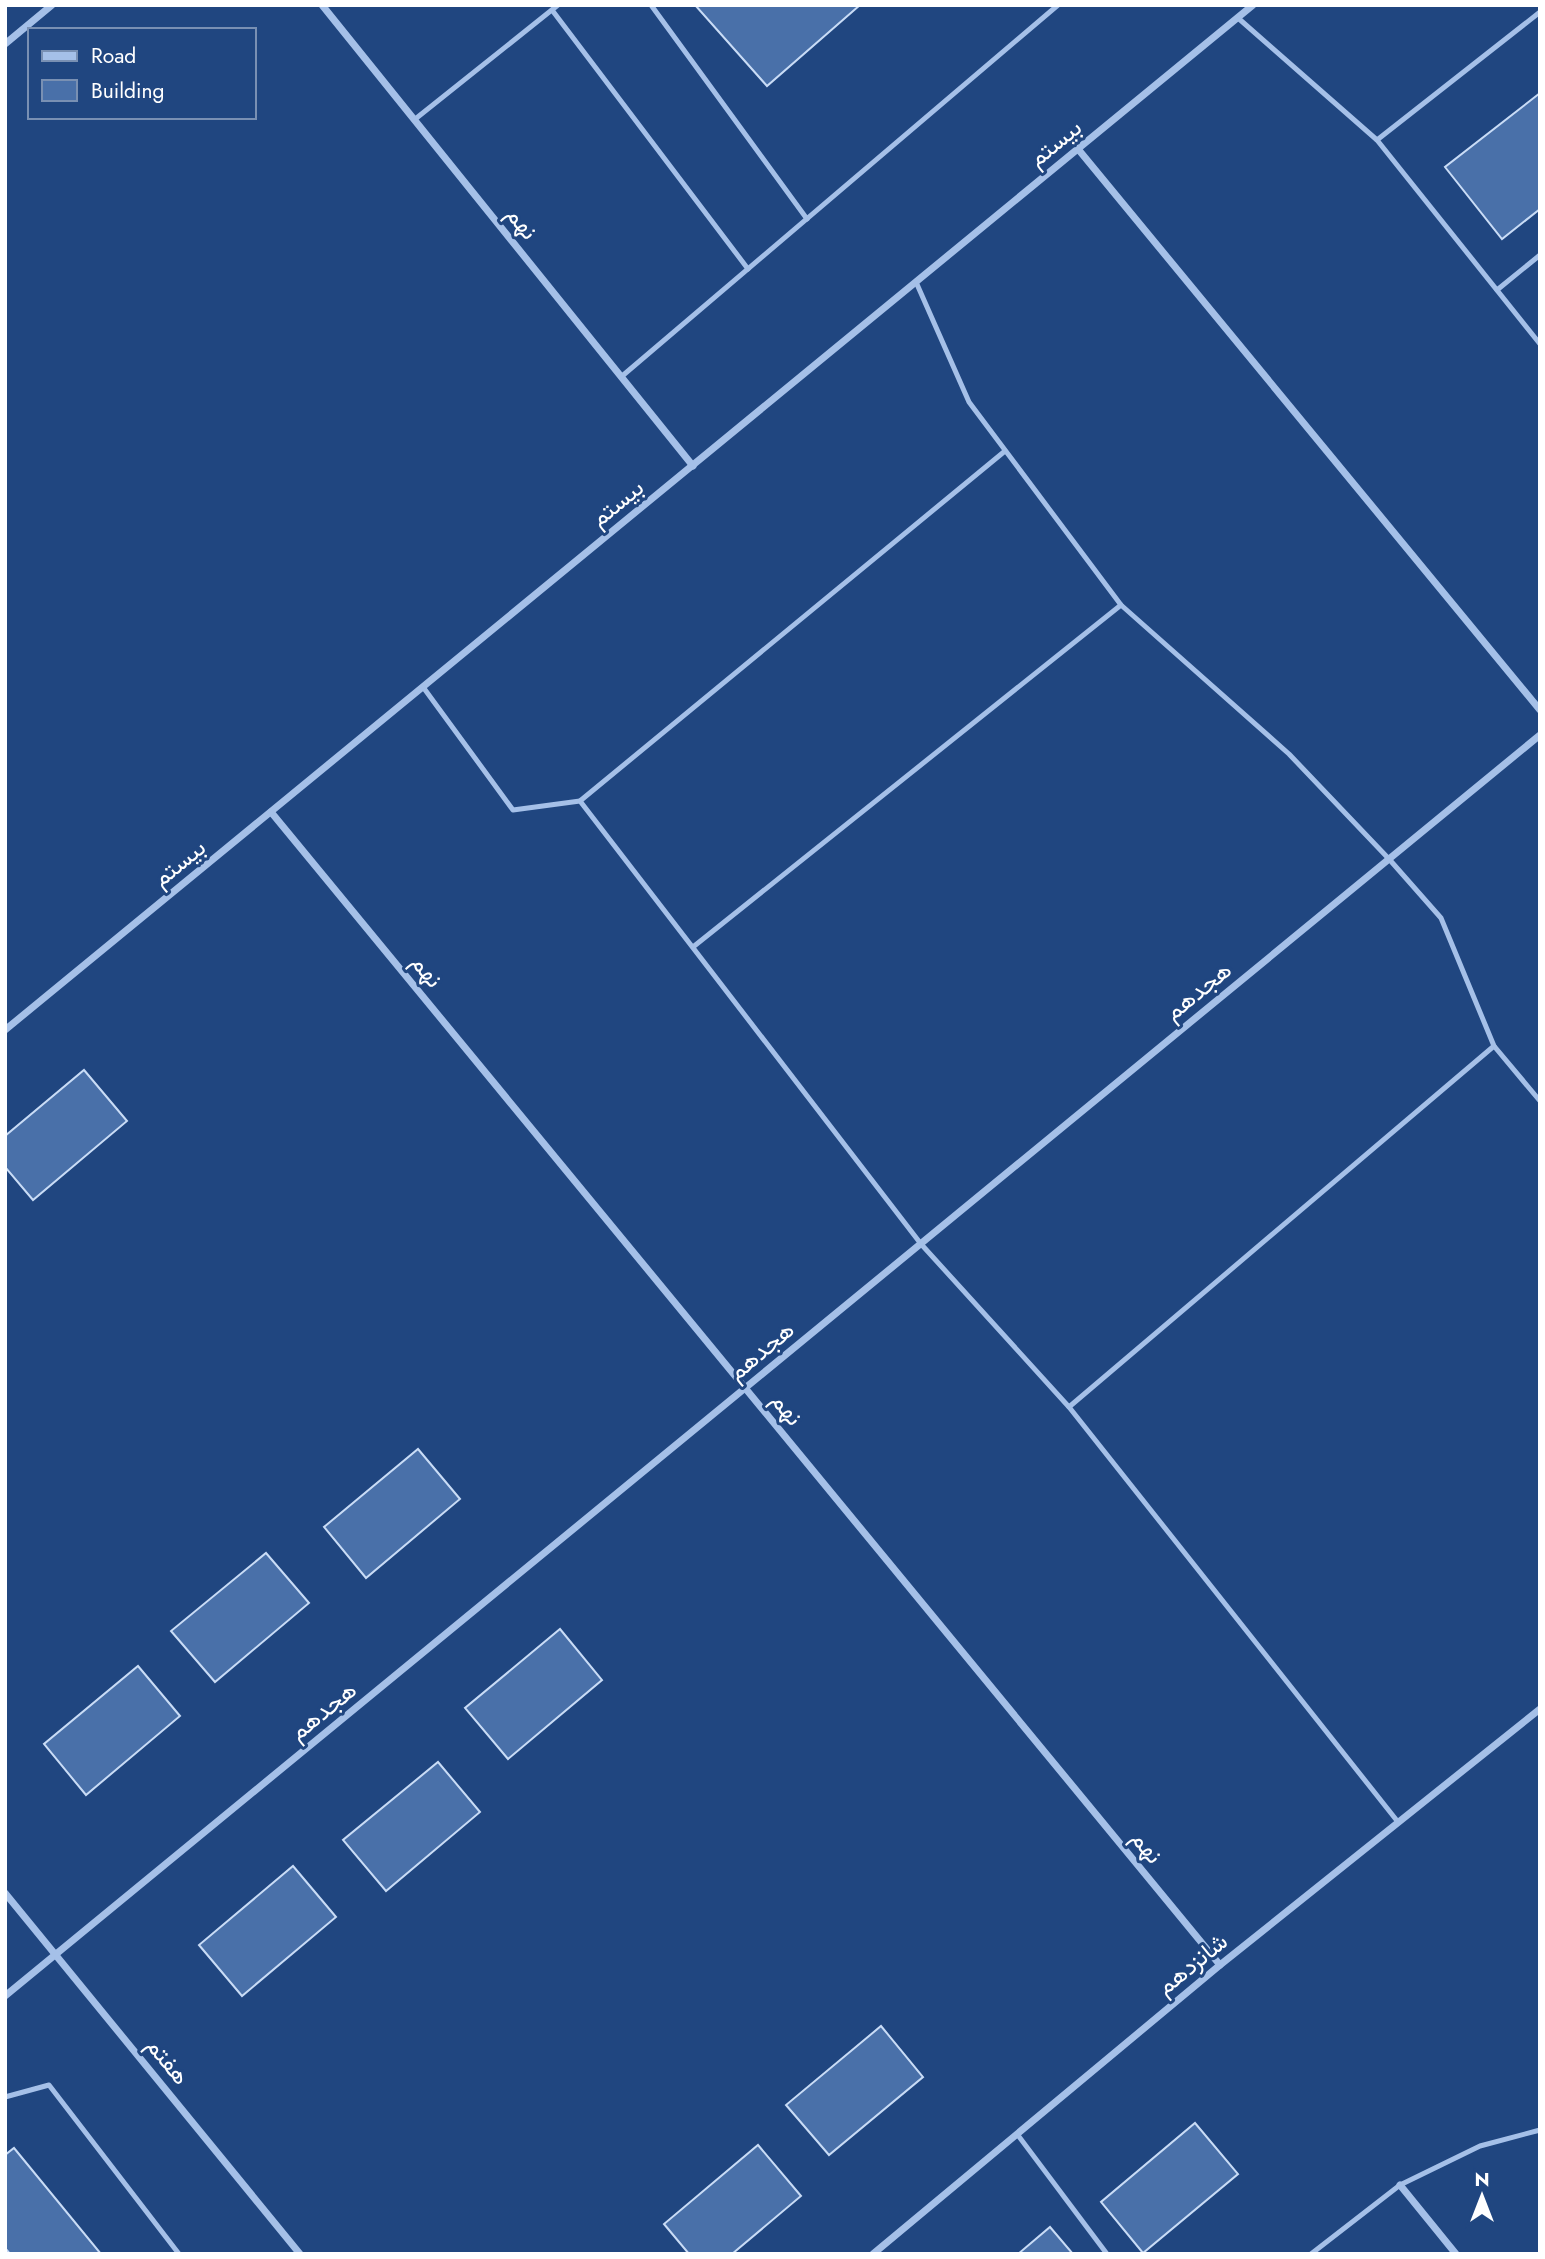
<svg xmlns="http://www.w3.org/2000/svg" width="1545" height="2259" font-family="Jost,Vazirmatn,sans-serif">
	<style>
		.building { fill: #4970a9; stroke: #c9dcf6; stroke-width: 2 }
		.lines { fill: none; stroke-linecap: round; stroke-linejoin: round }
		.lane { stroke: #a5c0e8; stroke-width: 5 }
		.street { stroke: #a5c0e8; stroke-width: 7 }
		.labels { text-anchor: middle; stroke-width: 6; stroke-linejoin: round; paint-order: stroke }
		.street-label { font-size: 24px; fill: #fff; stroke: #204680 }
	</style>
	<rect width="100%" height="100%" fill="#204680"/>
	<g class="building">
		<path d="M695 5H860L767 86Z"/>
		<path d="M1540 93V209L1502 239 1445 167Z"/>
		<path d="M84 1070 127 1121 33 1200 5 1167V1136Z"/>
		<path d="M418 1449 460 1499 366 1578 324 1527Z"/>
		<path d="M266 1553 309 1603 215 1682 171 1631Z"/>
		<path d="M560 1629 602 1680 508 1759 465 1708Z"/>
		<path d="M138 1666 180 1716 86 1795 44 1744Z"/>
		<path d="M438 1762 480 1812 386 1891 343 1840Z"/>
		<path d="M293 1866 336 1917 242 1996 199 1945Z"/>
		<path d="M881 2026 923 2077 829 2155 786 2105Z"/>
		<path d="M1195 2123 1238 2174 1143 2253 1101 2202Z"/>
		<path d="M758 2145 801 2196 732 2254H689L664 2224Z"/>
		<path d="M14 2148 101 2254H10L5 2248V2155Z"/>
		<path d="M1050 2227 1073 2254H1018Z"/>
	</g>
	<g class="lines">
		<g class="lane">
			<path d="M651 5 807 219"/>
			<path d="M552 10 748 269"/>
			<path d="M1238 18 1377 140 1540 344"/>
			<path d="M414 120 558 5"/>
			<path d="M1377 140 1540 12"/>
			<path d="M916 282 969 402 1121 605 1289 754 1389 859 1441 918 1494 1046 1540 1101"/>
			<path d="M1497 290 1540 255"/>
			<path d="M621 377 1058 5"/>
			<path d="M423 687 513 810 580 801 921 1244 1069 1407 1398 1822"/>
			<path d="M580 801 1005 451"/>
			<path d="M693 947 1121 605"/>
			<path d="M1069 1407 1494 1046"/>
			<path d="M5 2097 49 2085 179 2254"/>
			<path d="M1017 2134 1107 2254"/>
			<path d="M1311 2254 1400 2185 1480 2146 1540 2130"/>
		</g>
		<g class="street">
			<path d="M322 5 693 466"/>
			<path d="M5 44 52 5"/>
			<path d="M1078 149 1540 710"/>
			<path d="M271 812 1220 1965"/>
			<path d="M5 1030 1253 5"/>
			<path d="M5 1893 300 2254"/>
			<path d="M5 1996 1540 735"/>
			<path d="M1400 2185 1456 2254"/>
			<path d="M873 2254 1220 1965 1540 1709"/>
		</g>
	</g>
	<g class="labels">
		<g class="street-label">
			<text transform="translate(1055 143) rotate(-39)" y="8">بیستم</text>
			<text transform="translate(522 223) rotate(51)" y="8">نهم</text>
			<text transform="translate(617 503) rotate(-39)" y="8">بیستم</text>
			<text transform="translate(179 863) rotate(-39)" y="8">بیستم</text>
			<text transform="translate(427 971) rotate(51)" y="8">نهم</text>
			<text transform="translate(1198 991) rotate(-39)" y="8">هجدهم</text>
			<text transform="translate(761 1351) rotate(-40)" y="8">هجدهم</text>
			<text transform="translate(787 1409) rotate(51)" y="8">نهم</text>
			<text transform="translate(323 1711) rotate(-39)" y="8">هجدهم</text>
			<text transform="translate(1147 1847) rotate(51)" y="8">نهم</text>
			<text transform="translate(1192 1964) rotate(-39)" y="8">شانزدهم</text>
			<text transform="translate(168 2061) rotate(51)" y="8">هفتم</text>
		</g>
	</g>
	<rect width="1545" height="2259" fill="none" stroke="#ffffff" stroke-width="14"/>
	<rect x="28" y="28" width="228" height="91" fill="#204680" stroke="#7990b3" stroke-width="2"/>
	<rect x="42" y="51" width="35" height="10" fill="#a5c0e8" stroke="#7990b3" stroke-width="2"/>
	<text x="91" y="63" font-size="21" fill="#ffffff">Road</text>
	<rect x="42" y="80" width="35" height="21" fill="#4970a9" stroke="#7990b3" stroke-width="2"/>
	<text x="91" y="98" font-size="21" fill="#ffffff">Building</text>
	<g transform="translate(1482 2196)" stroke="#204680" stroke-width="5" paint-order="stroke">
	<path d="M0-5L12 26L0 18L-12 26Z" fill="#ffffff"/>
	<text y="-10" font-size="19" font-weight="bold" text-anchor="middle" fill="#ffffff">N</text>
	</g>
</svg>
